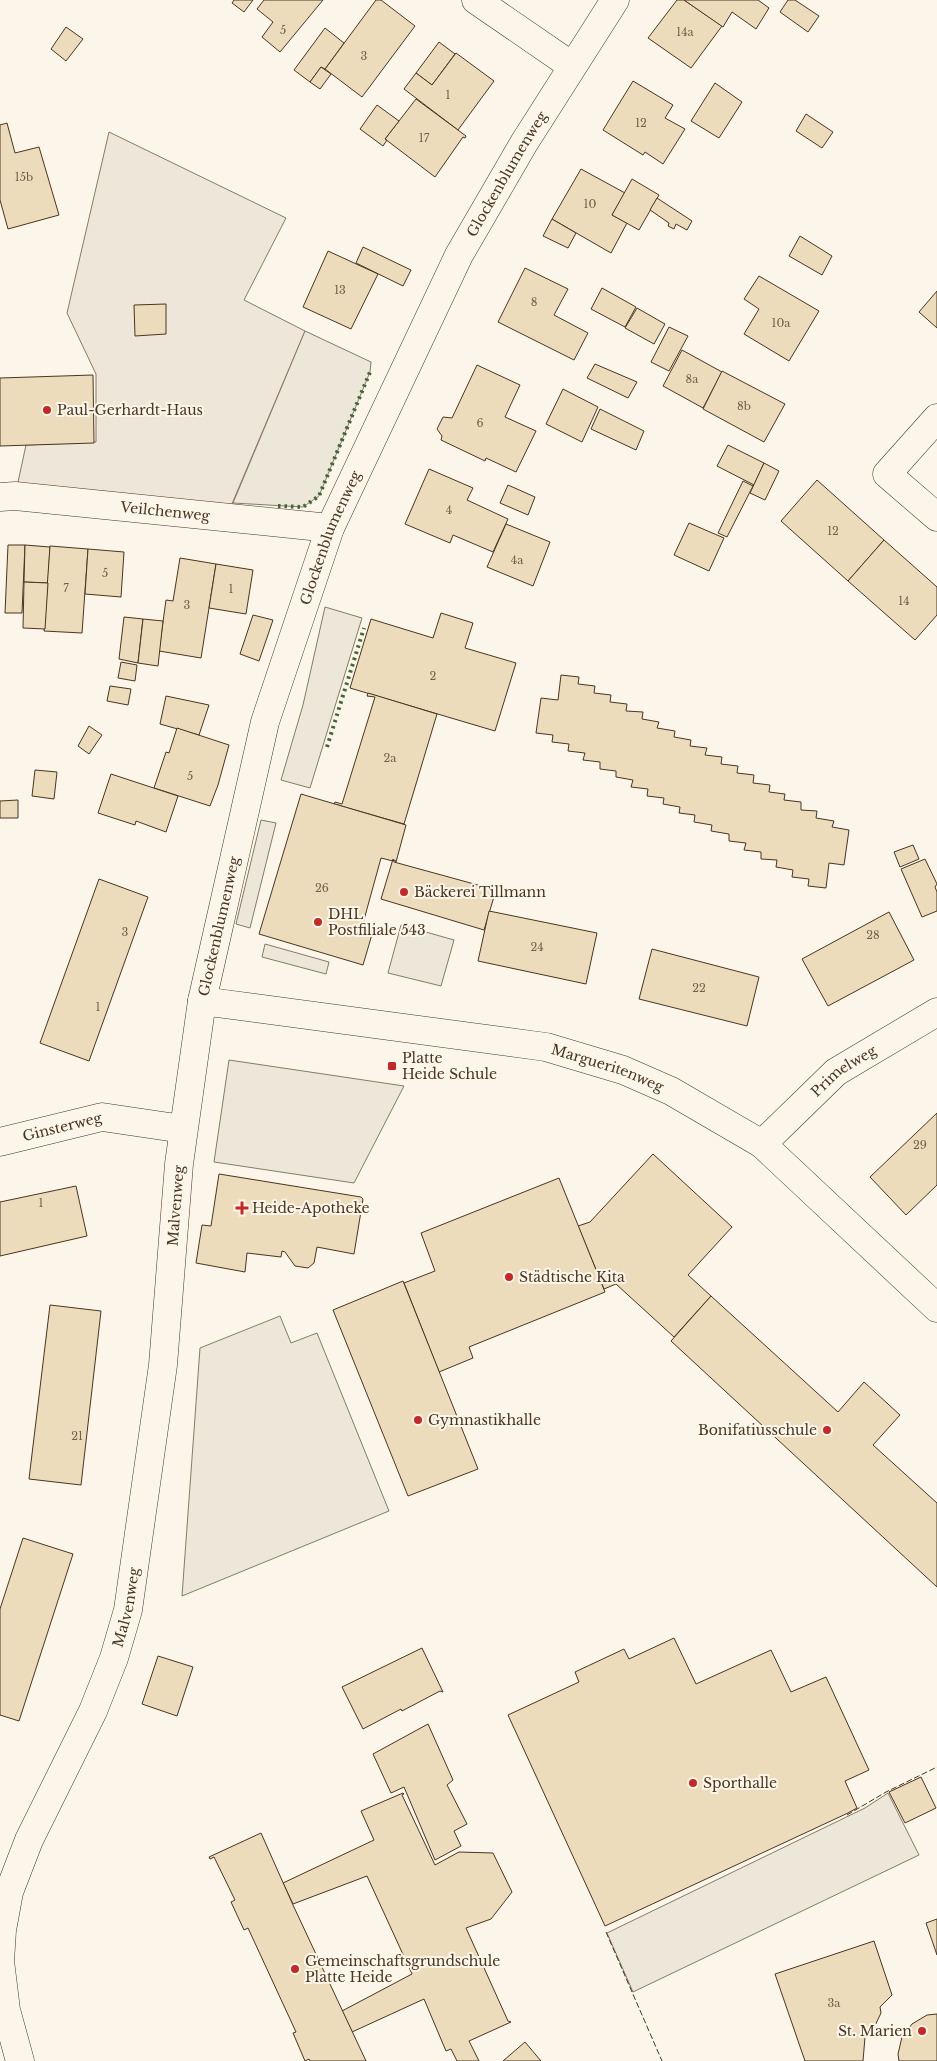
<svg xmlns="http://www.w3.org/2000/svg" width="937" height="2061" font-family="'Libre Baskerville',serif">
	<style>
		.green { fill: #ede6d9; stroke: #887966 }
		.parking { fill: #ede7d9; stroke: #887966 }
		.building { fill: #ecdcbc; stroke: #4a3520 }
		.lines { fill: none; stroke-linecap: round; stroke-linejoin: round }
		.minor-casing { stroke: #4a3520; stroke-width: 29 }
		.minor { stroke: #fbf6e9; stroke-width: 28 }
		.hedge { stroke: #436837; stroke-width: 4; stroke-dasharray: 2.5 4; stroke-linecap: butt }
		.fence { stroke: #4a3520; stroke-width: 1; stroke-dasharray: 6 2.5; stroke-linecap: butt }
		.poi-dot { fill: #c62828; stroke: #fbf6e9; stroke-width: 2 }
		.labels { text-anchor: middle; stroke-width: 4; stroke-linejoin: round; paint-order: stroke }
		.number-label { font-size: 11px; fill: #725f47 }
		.street-label { font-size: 14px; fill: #4a3520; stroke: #fbf6e9 }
		.poi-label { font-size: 14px; fill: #4a3520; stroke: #fbf6e9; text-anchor: start }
	</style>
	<rect width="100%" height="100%" fill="#fbf6e9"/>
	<path class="green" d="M109 132 286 218 244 300 305 331 226 518 15 496 26 445 96 442V374L67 313Z"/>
	<g class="parking">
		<path d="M305 331 371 362 370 372 319 496 303 507 233 503Z"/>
		<path d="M325 607 362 618 310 788 281 780 303 705Z"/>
		<path d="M261 820 276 823 250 928 236 924Z"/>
		<path d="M401 925 454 940 441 986 388 973Z"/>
		<path d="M265 944 329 962 326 974 262 957Z"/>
		<path d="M229 1060 404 1086 354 1183 214 1162Z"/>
		<path d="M280 1316 291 1343 317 1333 389 1511 182 1596 200 1348Z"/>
		<path d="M888 1793 919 1855 633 1992 607 1933 865 1808Z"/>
	</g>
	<g class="building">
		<path d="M234 0H253L244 12 232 3Z"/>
		<path d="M264 0H323L280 52 262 37 273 22 257 9Z"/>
		<path d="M376 0H381L415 26 362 97 325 69Z"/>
		<path d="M677 0H684L722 26 691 68 648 38Z"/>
		<path d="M684 0H758L769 8 756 29 732 12 723 27Z"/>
		<path d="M788 0H795L819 16 808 32 780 12Z"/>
		<path d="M66 27 83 39 66 61 51 49Z"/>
		<path d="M325 28 344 43 325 69 321 67 310 82 294 70Z"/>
		<path d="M439 42 455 54 432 85 416 73Z"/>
		<path d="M456 53 494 81 458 130 404 89 416 73 432 85Z"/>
		<path d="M321 67 331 74 320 89 310 82Z"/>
		<path d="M633 81 673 105 665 118 685 129 663 164 645 152 643 155 603 130Z"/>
		<path d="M715 83 742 102 719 138 691 121Z"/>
		<path d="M416 99 466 136 465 138 463 137 435 177 385 139Z"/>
		<path d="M377 105 399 121 385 139 387 140 383 146 360 129Z"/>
		<path d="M806 114 833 132 822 148 796 131Z"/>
		<path d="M7 123 15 153 39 147 59 215 8 229 0 200V125Z"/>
		<path d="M581 169 625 193 612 215 627 223 611 253 552 219Z"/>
		<path d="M632 179 659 195 639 230 612 215Z"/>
		<path d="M657 198 692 221 687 230 676 224 674 229 668 226 669 223 650 210Z"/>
		<path d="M552 219 576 233 568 248 543 236Z"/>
		<path d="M800 236 832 256 822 275 789 256Z"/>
		<path d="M363 247 411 270 403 286 356 263Z"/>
		<path d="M328 251 378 274 351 329 303 307Z"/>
		<path d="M525 268 568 289 554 315 588 333 574 360 498 322Z"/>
		<path d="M759 276 819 311 789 361 744 334 759 309 744 299Z"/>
		<path d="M602 288 636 307 625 327 591 309Z"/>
		<path d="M937 291V328L919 312Z"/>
		<path d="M166 304V334L135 336 134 305Z"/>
		<path d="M637 308 665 324 654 344 625 328Z"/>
		<path d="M669 327 688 336 669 371 651 362Z"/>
		<path d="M682 350 722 372 703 408 663 386Z"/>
		<path d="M595 364 637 382 628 398 587 378Z"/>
		<path d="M477 365 520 385 505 417 536 431 516 472 486 458 485 461 441 440 442 436 437 429 443 417 452 418Z"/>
		<path d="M722 371 785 404 764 442 703 409Z"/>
		<path d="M93 375 94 443 0 446V378Z"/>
		<path d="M563 389 598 407 582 442 546 424Z"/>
		<path d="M600 409 644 431 636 450 591 429Z"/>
		<path d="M728 445 764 463 754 485 717 466Z"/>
		<path d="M764 463 779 471 765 500 750 493Z"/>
		<path d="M429 469 473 488 467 500 508 519 493 552 453 535 450 543 405 524Z"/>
		<path d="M817 480 884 540 848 581 781 521Z"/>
		<path d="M743 481 753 486 727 537 718 533Z"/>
		<path d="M508 485 535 497 528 515 500 503Z"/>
		<path d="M689 523 724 538 709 571 674 555Z"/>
		<path d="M506 524 550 542 533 586 487 567Z"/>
		<path d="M884 540 937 587V615L915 640 848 581Z"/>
		<path d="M8 545H25L22 613H5Z"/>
		<path d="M25 545 50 547 48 583 24 582Z"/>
		<path d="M50 546 88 549 82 633 44 631Z"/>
		<path d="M88 549 124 552 121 597 85 594Z"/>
		<path d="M180 558 216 564 201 658 159 651 166 600 173 601Z"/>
		<path d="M216 564 253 570 246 614 209 608Z"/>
		<path d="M24 582 48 583 45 629 23 628Z"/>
		<path d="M441 613 473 623 465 648 516 663 495 731 350 688 371 619 433 638Z"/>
		<path d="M253 615 273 620 259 661 240 654Z"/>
		<path d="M124 617 143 619 138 663 119 659Z"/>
		<path d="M143 619 163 621 158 666 138 663Z"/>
		<path d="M121 662 137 665 135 681 118 678Z"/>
		<path d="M561 675 579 677 578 684 595 686 594 693 611 695 610 702 627 704 626 711 643 712 642 719 659 722 657 728 675 731 674 737 691 740 690 746 707 748 705 755 722 757 721 764 738 766 737 773 754 775 753 783 770 785 769 792 785 794 784 800 801 802V810L817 811 816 818 834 821 832 827 849 830 844 865 829 863 826 888 808 886 809 879 792 877 793 870 776 867 777 860 761 859V852L744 850 746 843 729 841V834L711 831 712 825 694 822 695 815 679 813 680 807 663 804 664 798 647 796 648 789 631 787 633 780 616 777V771L600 769V762L583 760 585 753 568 751 569 744 552 742 553 735 536 733 541 698 558 700Z"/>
		<path d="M110 686 131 689 128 705 107 701Z"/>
		<path d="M368 693 437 714 404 824 334 804 335 802 342 804 375 697 367 696Z"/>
		<path d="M166 696 209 705 199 735 160 724Z"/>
		<path d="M89 726 102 735 89 754 78 746Z"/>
		<path d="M177 728 229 745 218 785 210 806 154 788 166 752 169 753Z"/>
		<path d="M35 770 57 772 54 799 32 796Z"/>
		<path d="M111 774 178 796 166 832 136 821 135 825 98 813Z"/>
		<path d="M301 794 406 825 396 862 395 860 393 861 381 858 362 927 373 931 363 965 259 934Z"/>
		<path d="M18 800V818H0V801Z"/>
		<path d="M913 845 919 859 900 867 894 852Z"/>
		<path d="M393 859 394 862 496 890 484 930 381 899Z"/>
		<path d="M925 859 937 884 935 887 937 892V911L922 917 901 869Z"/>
		<path d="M99 879 148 897 89 1061 40 1043Z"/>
		<path d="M489 911 597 933 586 984 478 961Z"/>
		<path d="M889 912 914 960 828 1006 802 959Z"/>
		<path d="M652 949 759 977 747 1026 639 999Z"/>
		<path d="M937 1113V1185L906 1215 870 1177Z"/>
		<path d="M653 1154 732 1227 688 1275 711 1296 674 1337 616 1284 604 1289 578 1226 590 1222Z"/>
		<path d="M219 1174 361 1197 363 1199 354 1254 317 1247 314 1263 308 1268 295 1266 285 1252 282 1251 281 1257 247 1253 245 1272 196 1263 202 1225 211 1226Z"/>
		<path d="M559 1178 605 1292 469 1347 473 1358 439 1372 404 1283 435 1271 421 1233Z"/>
		<path d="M76 1186 87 1236 0 1256V1202Z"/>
		<path d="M403 1281 478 1469 408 1496 333 1310Z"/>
		<path d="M711 1296 838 1412 864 1382 900 1415 873 1445 937 1503V1587L671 1341Z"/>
		<path d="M50 1305 101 1311 81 1485 29 1479Z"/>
		<path d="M23 1538 73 1554 19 1721 0 1715V1609Z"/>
		<path d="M674 1638 696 1684 771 1650 791 1692 826 1677 869 1770 845 1781 857 1808 848 1813 605 1926 508 1715 579 1682 575 1672 624 1649 629 1659Z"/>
		<path d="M422 1648 443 1692 440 1691 402 1711 401 1709 363 1729 342 1687Z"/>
		<path d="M158 1656 193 1667 177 1716 142 1704Z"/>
		<path d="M428 1724 453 1780 447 1785 467 1824 454 1831 461 1846 435 1860 404 1787 391 1793 373 1754Z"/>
		<path d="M921 1777 936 1808 905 1823 889 1792Z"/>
		<path d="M403 1793 404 1794 402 1795 435 1865 459 1852 493 1853 512 1892 491 1919 466 1928 508 2021 511 2022 469 2041 479 2061H457L451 2049 446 2051 424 1999 352 2032 342 2011 412 1974 367 1876 293 1904 283 1883 374 1840 361 1811Z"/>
		<path d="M261 1833 293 1905 366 2061H310L309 2059 305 2061 293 2033 296 2032 248 1928 244 1930 231 1902 235 1900 214 1857 210 1859 209 1857Z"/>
		<path d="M937 1919V1955L926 1923Z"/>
		<path d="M874 1941 892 1995 880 2007 881 2013 871 2034 865 2037 863 2061H805L775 1974Z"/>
		<path d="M937 2014V2061H899L898 2054 902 2037 912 2024 927 2015Z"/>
		<path d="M525 2042 541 2061H503Z"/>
	</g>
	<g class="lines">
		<defs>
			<g id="minor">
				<path d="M476 0 572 66"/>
				<path d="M937 418 887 474 937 517"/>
				<path id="s1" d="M0 497 15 496 330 528"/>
				<path id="s2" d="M202 1001 546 1047 623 1070 671 1091 762 1144 937 1308"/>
				<path id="s3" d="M0 1142 102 1117 183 1129"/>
				<path id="s4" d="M762 1144 836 1072 937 1012"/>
				<path id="s5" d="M20 2061 6 2010 0 1961 2 1930 9 1892 29 1840 93 1711 114 1658 128 1610 163 1365 179 1164 202 1001 265 722 330 528 459 255 524 143 615 0"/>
			</g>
		</defs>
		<use href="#minor" class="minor-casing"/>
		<use href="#minor" class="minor"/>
		<g class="hedge">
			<path d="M278 506 303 507 319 496 370 372"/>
			<path d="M327 747 364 628"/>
		</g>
		<g class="fence">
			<path d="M847 1815 886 1792 937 1767"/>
			<path d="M606 1932 662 2061"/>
		</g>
	</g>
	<g class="poi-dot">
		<circle cx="47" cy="410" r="5"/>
		<circle cx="404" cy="892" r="5"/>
		<circle cx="318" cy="922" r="5"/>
		<rect x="387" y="1061" width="10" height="10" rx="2.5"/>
		<path d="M239.5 1200.5h5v5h5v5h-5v5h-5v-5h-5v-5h5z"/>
		<circle cx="509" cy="1277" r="5"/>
		<circle cx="418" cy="1420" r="5"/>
		<circle cx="827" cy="1430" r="5"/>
		<circle cx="693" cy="1783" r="5"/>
		<circle cx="295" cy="1969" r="5"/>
		<circle cx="922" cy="2031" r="5"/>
	</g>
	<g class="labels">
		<g class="number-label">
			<text x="283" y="34">5</text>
			<text x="685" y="36">14a</text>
			<text x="364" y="60">3</text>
			<text x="448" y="99">1</text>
			<text x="641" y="127">12</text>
			<text x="424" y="142">17</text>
			<text x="24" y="181">15b</text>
			<text x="590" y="208">10</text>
			<text x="340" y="294">13</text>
			<text x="534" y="306">8</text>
			<text x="781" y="327">10a</text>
			<text x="692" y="383">8a</text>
			<text x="744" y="410">8b</text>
			<text x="480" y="427">6</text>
			<text x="449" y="514">4</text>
			<text x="833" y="535">12</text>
			<text x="517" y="564">4a</text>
			<text x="105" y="577">5</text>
			<text x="66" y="592">7</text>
			<text x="231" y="593">1</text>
			<text x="904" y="605">14</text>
			<text x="187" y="609">3</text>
			<text x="433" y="680">2</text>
			<text x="390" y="762">2a</text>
			<text x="190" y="780">5</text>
			<text x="322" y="892">26</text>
			<text x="125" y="936">3</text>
			<text x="873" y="939">28</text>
			<text x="537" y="951">24</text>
			<text x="699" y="992">22</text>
			<text x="98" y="1011">1</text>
			<text x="920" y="1149">29</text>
			<text x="41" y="1207">1</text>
			<text x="77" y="1440">21</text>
			<text x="834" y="2007">3a</text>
		</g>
		<g class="street-label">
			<text dy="5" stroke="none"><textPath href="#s5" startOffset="1979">Glockenblumenweg</textPath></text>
			<text dy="5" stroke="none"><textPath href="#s1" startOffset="166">Veilchenweg</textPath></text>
			<text dy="5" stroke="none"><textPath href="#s5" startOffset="1574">Glockenblumenweg</textPath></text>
			<text dy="5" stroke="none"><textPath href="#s5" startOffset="1169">Glockenblumenweg</textPath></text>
			<text dy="5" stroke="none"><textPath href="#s2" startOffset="412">Margueritenweg</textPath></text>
			<text dy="5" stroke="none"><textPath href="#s4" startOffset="110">Primelweg</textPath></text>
			<text dy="5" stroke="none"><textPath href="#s3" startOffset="64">Ginsterweg</textPath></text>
			<text dy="5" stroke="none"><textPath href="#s5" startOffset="886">Malvenweg</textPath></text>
			<text dy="5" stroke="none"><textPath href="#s5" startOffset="481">Malvenweg</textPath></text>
		</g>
		<g class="poi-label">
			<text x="57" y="415">Paul-Gerhardt-Haus</text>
			<text x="414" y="897">Bäckerei Tillmann</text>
			<text x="328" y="919">DHL<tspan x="328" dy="16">Postfiliale 543</tspan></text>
			<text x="402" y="1063">Platte<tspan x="402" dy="16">Heide Schule</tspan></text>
			<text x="252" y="1213">Heide-Apotheke</text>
			<text x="519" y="1282">Städtische Kita</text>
			<text x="428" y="1425">Gymnastikhalle</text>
			<text x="817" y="1435" text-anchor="end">Bonifatiusschule</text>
			<text x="703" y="1788">Sporthalle</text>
			<text x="305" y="1966">Gemeinschaftsgrundschule<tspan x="305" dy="16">Platte Heide</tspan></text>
			<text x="912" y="2036" text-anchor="end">St. Marien</text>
		</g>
	</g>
</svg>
